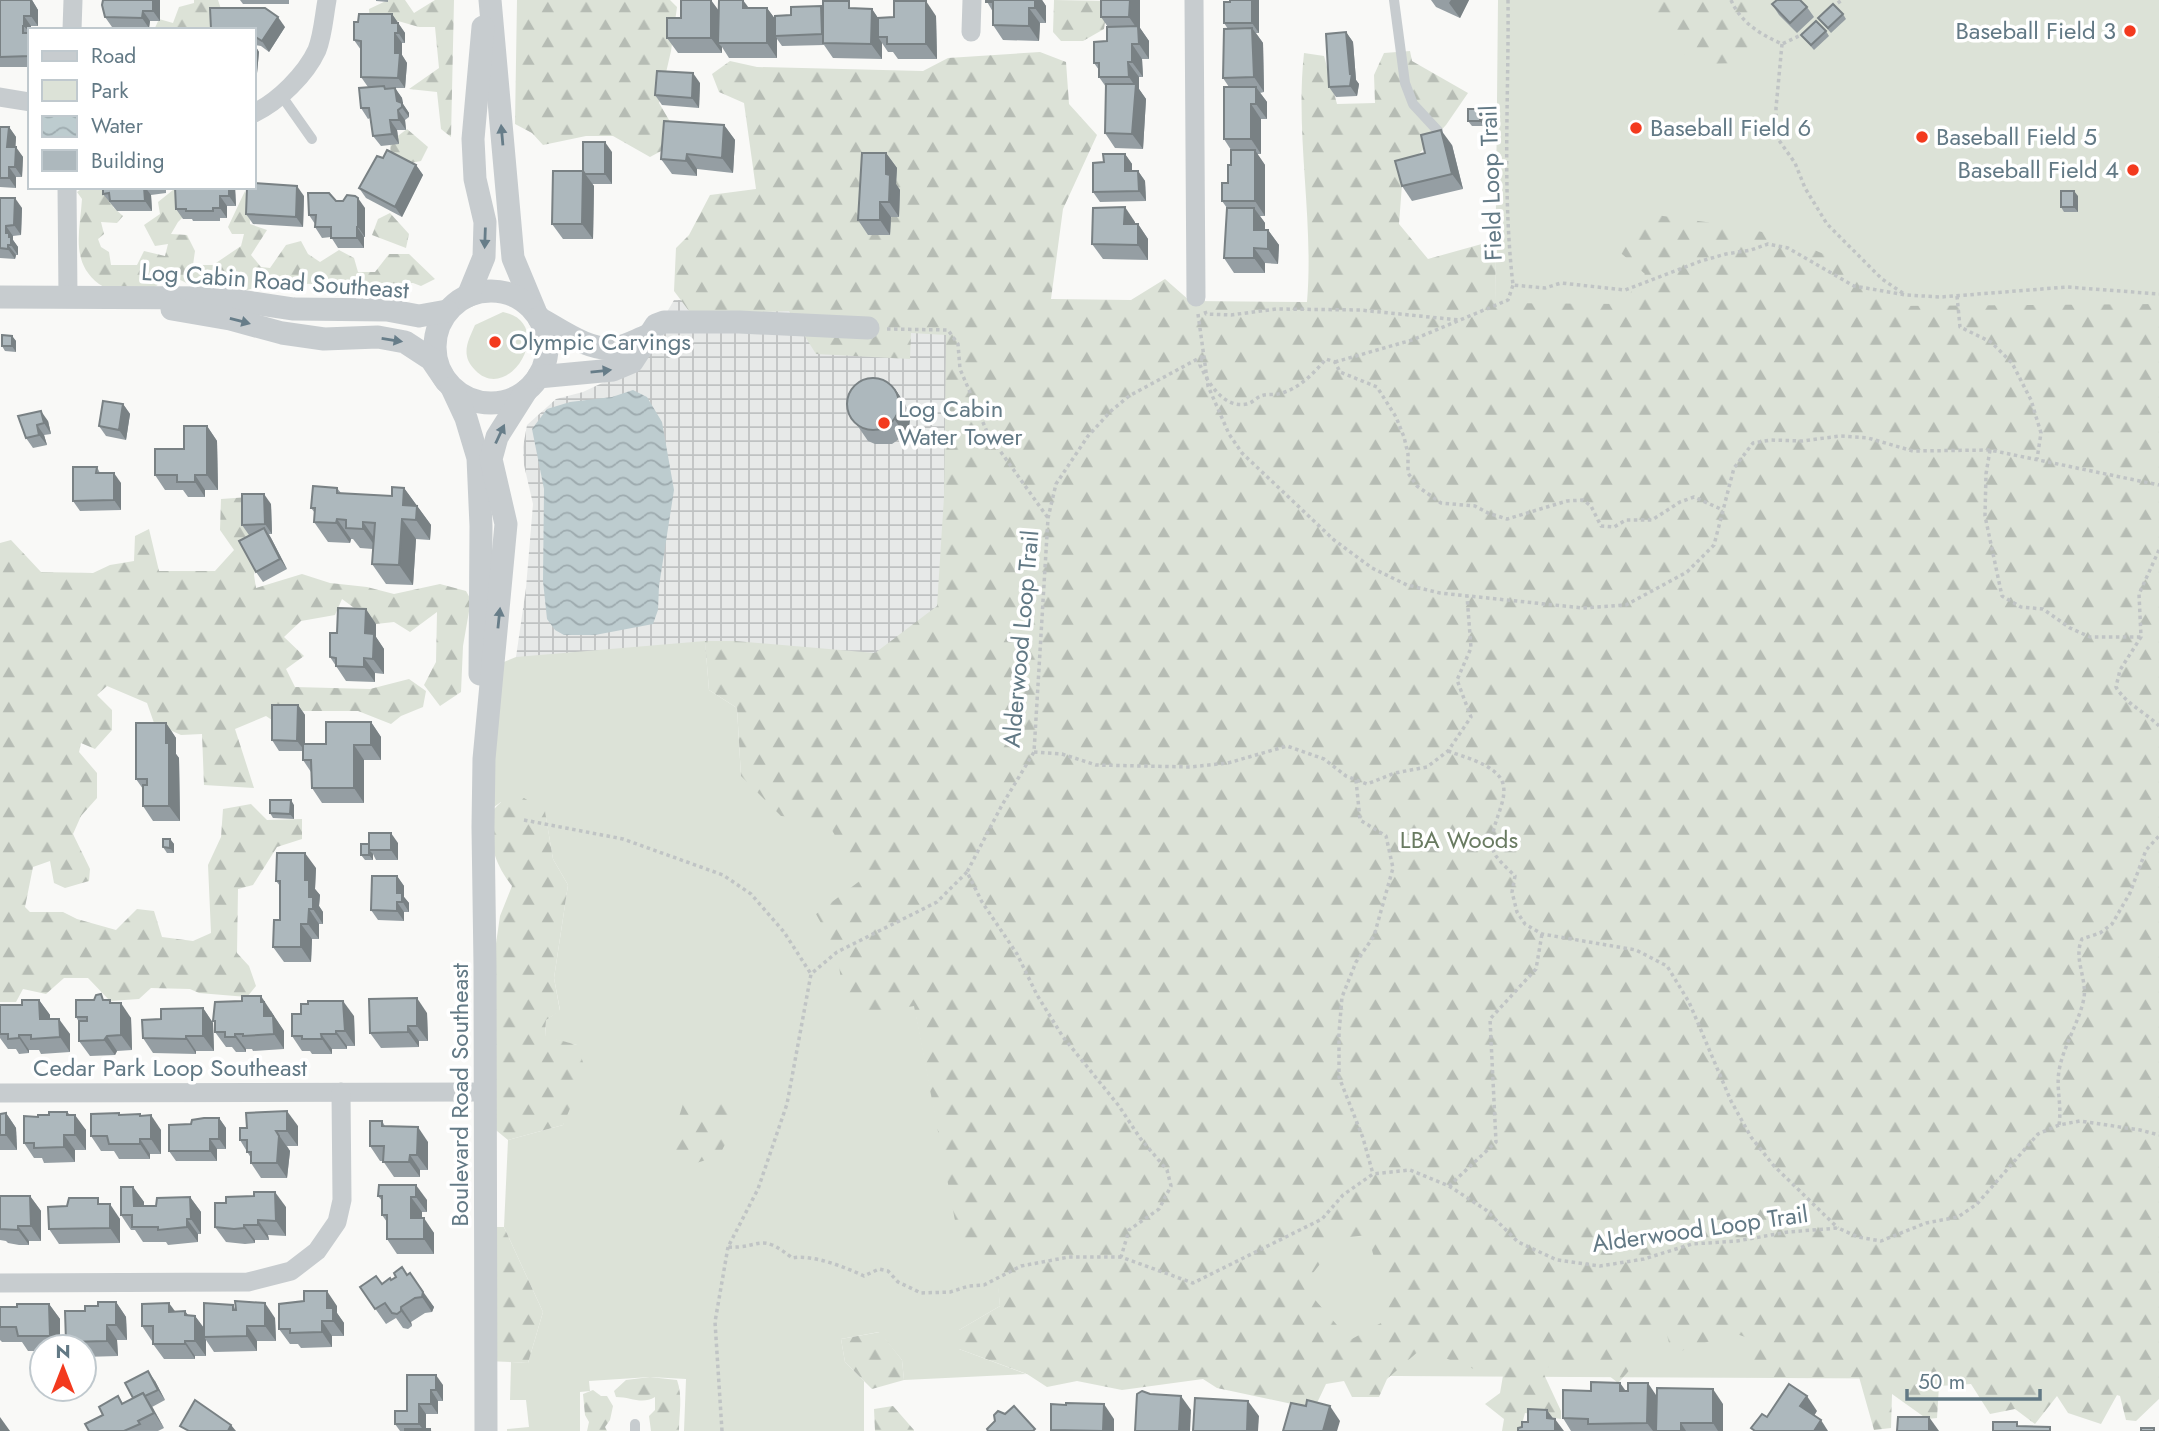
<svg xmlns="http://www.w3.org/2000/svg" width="2159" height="1431" font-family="Jost,sans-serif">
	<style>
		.industrial { fill: url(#industrial-grid) }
		.green { fill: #dce2d7; fill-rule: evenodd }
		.forest { fill: url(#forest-firs); fill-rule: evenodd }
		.water { fill: url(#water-waves) }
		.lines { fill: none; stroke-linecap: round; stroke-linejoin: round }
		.path { stroke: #c0c4c5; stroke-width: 3.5; stroke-dasharray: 3.5 3.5; stroke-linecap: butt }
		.service { stroke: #c7cccf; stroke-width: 10 }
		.minor { stroke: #c7cccf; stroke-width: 19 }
		.tertiary { stroke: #c7cccf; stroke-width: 23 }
		.wall { fill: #959ea3 }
		.shaded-wall { fill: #798184 }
		.building { fill: #adb8bd; stroke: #798184; stroke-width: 2 }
		.oneway { fill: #677d89 }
		.poi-dot { fill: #f33a1e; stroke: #fff; stroke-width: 2.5 }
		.labels { text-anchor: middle; stroke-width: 7; stroke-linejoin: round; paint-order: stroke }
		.poi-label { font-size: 24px; fill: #627985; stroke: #fff; text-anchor: start }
		.street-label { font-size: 24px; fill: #627985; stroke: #fff }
		.park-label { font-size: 24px; fill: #697b61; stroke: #fff }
	</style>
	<defs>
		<pattern id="industrial-grid" width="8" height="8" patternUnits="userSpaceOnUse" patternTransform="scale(1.75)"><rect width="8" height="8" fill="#e7e9e8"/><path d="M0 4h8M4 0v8" fill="none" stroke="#bfc2c2"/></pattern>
		<pattern id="forest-firs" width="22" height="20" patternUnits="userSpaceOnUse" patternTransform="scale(1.75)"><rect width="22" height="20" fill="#dce2d7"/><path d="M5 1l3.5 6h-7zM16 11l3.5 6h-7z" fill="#b6bcb4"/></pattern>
		<pattern id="water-waves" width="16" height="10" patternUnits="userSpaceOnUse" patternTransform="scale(1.75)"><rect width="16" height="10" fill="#bdcccf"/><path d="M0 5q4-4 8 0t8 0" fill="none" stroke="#9daaae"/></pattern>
	</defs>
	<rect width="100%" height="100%" fill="#f9f9f7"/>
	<path class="industrial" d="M674 300 955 301 954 659 516 657 526 588 533 504 524 465 523 447 527 425 556 399 583 392 634 368Z"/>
	<g class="green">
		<path d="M1498 0H2159V1380L1027 1374 904 1380 902 1360 879 1332 841 1339 845 1362 864 1381V1431H684L686 1379 650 1377 589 1381 590 1391 580 1392V1431H507V1429L529 1427 526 1400H510L511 1362 528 1363 543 1312 504 1227 508 1140 563 1125 577 1045 545 1037 546 1020 560 1010 554 978 568 885 553 859 545 812 501 802 483 815 494 666 516 657 705 641 709 690 737 708 741 776 954 659 1495 303ZM916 1014 997 1277 958 1231ZM998 1281 1026 1373V1374L959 1349V1330L1000 1306Z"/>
		<path d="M503 312C558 323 509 406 475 370 460 355 468 341 475 325Z"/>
	</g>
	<g class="forest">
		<path d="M194 0H218L224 18 216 30H154L159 19 173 23 179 7 194 3Z"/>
		<path d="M388 0H405L414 13 435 0H454L451 137 441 129 437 92 409 89 439 68 435 27H419L398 21 381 30 370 23 369 9Z"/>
		<path d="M517 0H670L677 7 671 51 659 103 672 125 665 149 650 157 613 136H586L543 145 532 133 515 124Z"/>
		<path d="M1054 0 1108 1 1104 29 1083 41H1061L1053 32Z"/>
		<path d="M1629 0H1751L1752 37 1741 63 1694 64Z"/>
		<path d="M1410 51 1412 61 1468 93 1446 125 1403 171 1399 224 1428 259 1496 240 1495 303 1622 304 1645 274 1615 248 1649 214 1727 225 1782 236 1849 265 1893 306 2159 304V1399L2136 1421 2126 1420 2120 1396 2117 1395 2101 1424 2068 1413 2057 1396 2035 1424 2015 1409 1990 1414 1971 1384 1939 1386 1937 1418 1927 1419 1892 1394 1891 1428 1874 1430 1859 1377H1750L1749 1363 1762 1343 1734 1333 1672 1354 1664 1324 1631 1342 1635 1364 1618 1383 1592 1362 1541 1368 1561 1411V1419L1525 1413 1520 1431H1502L1504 1419 1485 1404 1500 1393 1504 1370 1474 1369 1421 1349 1387 1379 1379 1397H1352L1344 1381 1326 1384 1317 1403 1306 1407 1217 1388 1203 1379 1122 1390 1077 1381 1047 1387 1027 1374 959 1349V1330L1000 1306 997 1278 957 1231 914 1006 861 1015 843 994 837 952 816 914 861 880 826 820 781 816 741 776 737 708 709 690 705 641H735L875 653 937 606 944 497 946 335 911 333 910 359 816 354 789 311 692 315 674 291 676 248 689 235 710 195 756 189 744 103 719 92 712 74 730 61 757 67 923 71 948 58 1040 52 1066 62 1069 104 1097 135 1063 209 1051 299 1131 300 1165 279 1190 301 1307 302C1314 219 1295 136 1304 53L1324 56 1337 104 1375 103 1374 75 1384 53ZM1368 1235 1390 1318 1350 1340 1303 1286 1340 1238Z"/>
		<path d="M407 129 428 147 421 161 411 163 391 158 390 142Z"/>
		<path d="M84 187H111L113 207 123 216 117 223 101 222 104 234 98 239 101 247 109 252 111 265H137L144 251 165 256 168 244 155 246 144 225 160 214 158 202 173 190 172 187H189V211L178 222 171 234 187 235 195 251 193 265H213L241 246 244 234H232L228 227 245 191 249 203 250 224 267 230 251 255 261 267 270 268 286 245 301 241 308 254 320 262 339 250 354 258 358 272H375L389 254H409L435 279 421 286 413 283 360 284 353 291 332 293 315 284 272 283 229 295 208 284 193 288C168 265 155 294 135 295 123 296 108 290 99 284 70 262 80 231 82 199L77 192Z"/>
		<path d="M390 213 409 234 406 248 372 235 378 219Z"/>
		<path d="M249 497 262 538 254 575 256 588 302 574 330 583 367 587 394 594 440 584 466 591 471 600 463 646 461 692 440 706 424 685 436 662 437 612 410 632 394 622 376 624 342 599 335 615 301 621 284 637 304 656 286 669 295 687 370 689 409 679 426 691 423 707 401 716 391 724 358 711H299L275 722 266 716 235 729 254 788 204 785 202 734 181 735 154 723 147 703 107 686 97 695 112 710V730L95 749 81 743 79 752 97 773V798L81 816 73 834 90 869 89 881 65 888 54 883 50 861 33 867 25 907 30 912H63L77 919 116 930 137 909 154 911 162 937 193 941 211 933 208 865 221 837 223 809 251 804 267 820 302 819V839L277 847 253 885 238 889 237 953 249 966 256 986 247 997 199 993 190 989 151 988 139 999 110 1001 88 978H64L46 994 23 989 16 1002H0V543L11 540 41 572 93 573 110 565 134 561 135 536 149 529 159 571H215L234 550 220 530 221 499Z"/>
		<path d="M524 798 545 811 553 859 568 885 554 978 560 1011 546 1020 545 1036 577 1045 586 1071 563 1125 508 1140 486 1122 494 957 500 916 512 886C493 861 490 844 490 813L501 802Z"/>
		<path d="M728 1099 741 1114 719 1156 693 1164 670 1146 683 1104Z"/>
		<path d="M486 1227H504L543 1312 528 1363 487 1361Z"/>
		<path d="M880 1332 902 1360 904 1380 872 1389 845 1362 841 1339Z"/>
		<path d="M650 1377 677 1380C683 1397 679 1413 679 1431H651L649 1416 655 1410V1397C642 1405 631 1397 616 1397L614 1391 626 1380Z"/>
		<path d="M593 1390 601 1396H607L613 1406 610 1420 605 1427 607 1431H587L589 1422 585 1415 583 1394Z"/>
		<path d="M893 1406 914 1430V1431H875L874 1409Z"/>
	</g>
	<path class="water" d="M633 390 647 397 662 422 674 490 659 586 658 610 653 624 595 635H564L555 630 547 619 543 581 544 489 532 429 547 409 570 402 612 397Z"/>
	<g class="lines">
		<g class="path">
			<path d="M1508 0C1509 95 1502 190 1513 285L1545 288 1561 283 1625 290 1701 261 1726 254 1751 250 1768 244 1788 248 1854 286 1906 295 1941 297 2067 287 2159 294"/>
			<path d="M1731 0C1741 23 1760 34 1782 44L1803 34"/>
			<path d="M1832 7 1842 0"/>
			<path d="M1782 44 1776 108V136L1795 163 1805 188 1827 224 1882 279 1904 294"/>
			<path d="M1957 296 1960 327 1991 342 2012 363 2031 400 2041 433 2037 459"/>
			<path d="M1205 311 1206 314 1231 315 1276 309 1360 310 1459 320"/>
			<path d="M1198 314 1208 386 1229 434 1242 453 1334 540 1372 568 1407 585 1440 593 1583 608 1626 605 1687 572 1714 545 1734 468 1753 443 1771 440 1802 441 1840 436 1868 438 1913 451 1990 450 2159 485"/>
			<path d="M887 329 948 330 958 344 960 369 988 434 1048 518"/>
			<path d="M1203 356 1129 396 1111 411 1088 436 1056 484 1048 518 1034 752 1002 805 967 872 982 902 1017 954 1037 995 1063 1037 1119 1106 1140 1138 1167 1170 1171 1186 1159 1209 1129 1230 1121 1257 1193 1283 1322 1219 1343 1195 1373 1174 1410 1170 1449 1186 1486 1210 1518 1242 1557 1260 1600 1266 1644 1259 1692 1244 1737 1241 1788 1232 1838 1228 1858 1237 1881 1241 1926 1223 1958 1217 1977 1204 2038 1134 2059 1125 2080 1121 2140 1130 2159 1135"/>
			<path d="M1202 358 1200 365C1208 383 1224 409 1247 404 1252 403 1256 398 1261 396 1266 394 1272 395 1278 394 1298 390 1313 374 1326 359L1335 362 1340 372 1377 387 1396 417 1404 437 1408 454V473L1417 486 1441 503 1475 506 1488 513 1507 519 1567 501 1583 500 1591 506 1601 526 1614 527 1626 520H1652L1680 502 1694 497 1723 510"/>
			<path d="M1335 362 1412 340 1508 300 1513 285"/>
			<path d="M1990 450 1986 474 1985 516 2002 596 2021 607 2043 609 2070 628 2090 637H2141"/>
			<path d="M2159 550 2139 594 2141 637 2120 670 2116 687C2126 704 2145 712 2159 726"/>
			<path d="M1448 751C1464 757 1485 762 1497 774 1519 795 1480 831 1496 856 1501 863 1509 870 1515 876L1512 892 1517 912 1525 924 1542 934 1636 950 1667 966 1689 1002 1731 1101 1751 1137 1774 1166 1838 1228"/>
			<path d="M1034 752 1062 754 1096 765 1190 767 1228 763 1287 746 1324 759 1346 776 1367 784 1395 773 1427 767 1448 751 1471 717 1457 680 1471 648 1467 596"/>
			<path d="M1356 780 1360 820 1386 836 1393 868 1374 936 1356 962 1342 997 1339 1033V1077L1363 1138 1373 1174"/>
			<path d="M524 820 623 839 723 875 751 894 784 932 811 974"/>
			<path d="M967 872 937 902 837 952 811 974 787 1104 758 1189 728 1247C761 1249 759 1231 792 1258 812 1254 845 1267 864 1276L879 1269 888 1271 898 1282 921 1293 950 1292 969 1286 984 1285 1021 1266 1069 1257H1121"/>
			<path d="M2059 1125C2062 1105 2056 1089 2059 1071 2063 1046 2079 1023 2084 998 2087 978 2073 958 2082 939L2100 933 2112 924 2130 893 2146 850 2159 836"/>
			<path d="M1449 1186 1496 1142 1490 1019 1536 969 1542 934"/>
			<path d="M722 1431 715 1322 728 1247"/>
		</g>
		<g class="service">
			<path d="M1394 0 1405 83 1413 104 1438 131"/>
			<path d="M281 95 312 139"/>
			<path d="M635 1424V1431"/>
		</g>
		<g class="minor">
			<path d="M1194 0 1196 297"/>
			<path d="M72 30 73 0"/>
			<path d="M971 32 972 0"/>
			<path d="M0 97 30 102"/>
			<path d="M254 113C278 102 306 74 317 50 323 35 324 16 327 0"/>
			<path d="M67 187 68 297"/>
			<path d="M0 1093 486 1092"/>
			<path d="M0 1283 248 1282 291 1271 317 1251 337 1222 342 1200 341 1092"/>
		</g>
		<g class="tertiary">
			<path d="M490 0 513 258 535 311"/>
			<circle cx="491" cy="347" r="56"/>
			<path d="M468 296 484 257 485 222 475 179 473 139 483 27"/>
			<path d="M0 297 220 298 294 309 387 310 419 316 447 311"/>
			<path d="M172 309 230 319 282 333 324 339 378 337 405 342 431 359 446 381"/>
			<path d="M539 318C561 330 590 352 616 348 626 346 637 340 647 336"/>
			<path d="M538 377 613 370 632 362 656 325 664 322H739L868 328"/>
			<path d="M452 388 466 418 478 458 481 526 480 674"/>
			<path d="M486 1431 485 966 483 827 484 759 506 524 491 459 497 437 526 391"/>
		</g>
	</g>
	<g class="wall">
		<path d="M0 0H32L38 10V26H31V30H30V67H0Z"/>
		<path d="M160 0V21H150L149 28 112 27 105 17Z"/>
		<path d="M240 0H289V4H243Z"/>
		<path d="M376 0H388V2L376 1Z"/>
		<path d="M986 0H1042L1046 6V23H1040L1039 41 1003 40 993 25V12Z"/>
		<path d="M1101 0H1140V28L1149 41V59H1142L1143 77H1139V89L1146 99 1143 149 1115 148 1105 133 1106 87 1099 77V70L1094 63 1107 41 1108 27 1101 17Z"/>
		<path d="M1230 0H1259V33H1256L1263 43 1264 92 1260 93 1267 102V119H1261V154H1257L1265 165V216H1260L1265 223V230H1268L1279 245 1278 264 1265 263V273H1234L1224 258 1227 208 1222 201 1228 183 1231 165V150L1224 139 1229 87 1223 78 1228 29 1224 23Z"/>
		<path d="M1431 0H1469L1460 18 1436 7Z"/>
		<path d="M1772 4 1807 7 1814 17 1797 33 1779 15Z"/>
		<path d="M821 6 823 9H872L878 18 936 16 937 59H898L893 52H888L882 43V59L833 58 824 45 782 46 777 39V58H729L722 47V53H678L667 38 681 18 719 11 749 8H767L775 19Z"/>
		<path d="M392 14 405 33V43H402V55L407 63 405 88H385L386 89 395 88 402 98 403 104 409 113V117L405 120 406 130H397L399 144 381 146 373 136 370 118 368 119 361 108 368 87 361 77V50L354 40 358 22Z"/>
		<path d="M1843 14 1846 19 1831 33 1818 18Z"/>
		<path d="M285 27 269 52 261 46 255 45 259 52 257 73 254 74V30H211Z"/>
		<path d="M1826 31 1829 36 1814 50 1801 35Z"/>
		<path d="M1346 32 1353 42 1356 80 1359 84 1357 96 1336 97 1329 87Z"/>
		<path d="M700 83 699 108 662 105 655 95Z"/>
		<path d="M1484 114V126H1472L1468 121Z"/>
		<path d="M724 125 735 140 733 173 697 169V176L672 174 661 159Z"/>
		<path d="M0 127H9L16 137 15 147 23 157 22 177H16V188L0 187Z"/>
		<path d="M1452 145 1463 189 1412 201 1402 186 1425 153Z"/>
		<path d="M612 152V184H592L594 186 593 239H563L552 224 583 171Z"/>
		<path d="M886 153 897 168 896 184 900 190 899 217H891L890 235H868L858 220Z"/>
		<path d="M1125 154 1132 164V171H1138L1145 181 1146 201 1100 202 1093 192 1104 162Z"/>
		<path d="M383 158 416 165 423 175 402 217 366 198 359 188Z"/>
		<path d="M103 187H166V193L151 195 152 211H117L103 194Z"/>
		<path d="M175 187H235L236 206H227V218H220V221H193L192 219H183L176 209Z"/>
		<path d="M304 196 303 227 253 224 246 214Z"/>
		<path d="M2078 196V212H2064L2061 207Z"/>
		<path d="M0 198 22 208 21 235 13 236V240L18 247V255H16L15 259 0 258Z"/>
		<path d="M336 201 365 208V237H364V248H338L331 237 322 238 315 227V224L309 215Z"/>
		<path d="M1135 222V224H1138L1148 239V260L1103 259 1092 244Z"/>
		<path d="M12 336 16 341V352L5 351 2 346Z"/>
		<path d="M895 389 905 404 910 419 909 427 905 435 892 444H875L868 441 848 412Z"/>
		<path d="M123 404 130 414 126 440 106 436 99 426Z"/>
		<path d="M18 416 48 421 51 434 44 435 47 445 33 448 26 438Z"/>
		<path d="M207 426 217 441 218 490H205V497H188L183 490H165L155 475Z"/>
		<path d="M97 467 100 473 121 483V510L80 511 73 501Z"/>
		<path d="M337 488 341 493 392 496 404 488 431 525 430 540 416 539 413 585 386 584 372 564 373 549 360 548 353 539H351L350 543 328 542 314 522 315 513 311 508Z"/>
		<path d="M271 504 272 534H269L287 569 263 582 256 572 249 535 242 525Z"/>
		<path d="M376 624V637L384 649V674L375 673V682L346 681 330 657 337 633Z"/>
		<path d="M298 705 305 715V744H326L371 722 381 737V760H364V803H322L312 788 311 772 303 760V751H279L272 740Z"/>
		<path d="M166 723 176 738V754L179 758 180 821H153L143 806V789L136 779Z"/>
		<path d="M294 805V819L273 818 270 813Z"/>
		<path d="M170 839 174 844V853H167L163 847Z"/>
		<path d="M398 843V860H376L373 854V860H365L361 855V844Z"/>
		<path d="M316 868 315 889 320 895 319 906 323 912V924H319V939H312L311 962H284L273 947 280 920V886L276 881Z"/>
		<path d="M397 876 404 886V897L409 903V912H404V921L378 920 371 910Z"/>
		<path d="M39 1000 50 1015V1019L70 1034V1052L41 1054 39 1050H29V1053L19 1054 16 1049H8L0 1038V1005H22Z"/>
		<path d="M104 1000H110L112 1003 131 1018 132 1050 117 1051 115 1055 90 1056 79 1041V1022L76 1017Z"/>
		<path d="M203 1008 213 1023 214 1051H196V1054L153 1053 143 1038 161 1019Z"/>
		<path d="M271 1011 275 1018 284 1031V1049L253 1051 252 1049H246V1052H236L232 1047H226L215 1032V1024L213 1021Z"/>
		<path d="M427 1013 428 1041H419V1047L381 1048 370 1033Z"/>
		<path d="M354 1016 355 1046H347V1049H332V1054H312L310 1051H302L292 1036Z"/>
		<path d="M67 1112 86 1130V1150H75V1162L44 1163 42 1158H34L24 1143 38 1117Z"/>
		<path d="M6 1113 16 1128 17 1150H0V1114Z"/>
		<path d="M119 1113 120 1115 141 1116 161 1130V1154H150V1159H119L114 1151H101L91 1136Z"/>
		<path d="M219 1118 226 1128V1149H217V1161H176L169 1151 191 1124Z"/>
		<path d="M382 1121 385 1126 428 1142V1170H420V1177H394L383 1161H380L370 1146Z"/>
		<path d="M298 1126V1146H287L290 1151 287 1178H261L251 1163V1158L240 1140Z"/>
		<path d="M379 1185 427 1200V1212H422V1218L434 1233V1254H397L387 1239V1222L382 1215V1201L378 1196Z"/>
		<path d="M133 1187 144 1202V1206H156L190 1197 201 1212V1234H198V1242L168 1245 166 1242H143L135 1230H131L121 1215Z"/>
		<path d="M0 1196H30L41 1211V1241H29V1245H19L8 1243 6 1241 0 1240Z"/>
		<path d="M102 1204 120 1219V1243L59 1244 49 1229 67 1206Z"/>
		<path d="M286 1207V1236L268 1235 269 1240H255V1243L245 1244 226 1242 215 1227Z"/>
		<path d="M407 1275 434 1307 432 1312 425 1313 411 1322 412 1326 408 1329 403 1328 396 1318 386 1324 360 1287 382 1284Z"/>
		<path d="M116 1302 126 1317 127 1340H117L118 1356 84 1357V1347H69L66 1342 85 1311 98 1306Z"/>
		<path d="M49 1304 60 1319V1347H42V1351H28L22 1342H2L0 1340V1307H17Z"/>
		<path d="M233 1305 236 1310 275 1318 276 1341H257V1351L214 1352 206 1340V1356H195V1359H164L153 1344V1341H152L142 1326 176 1312 185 1311 188 1315 195 1316 204 1328Z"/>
		<path d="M337 1306V1313L344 1323V1336H332V1347L301 1348 298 1344H290L279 1329Z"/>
		<path d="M407 1375 443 1385V1401H438V1414H426V1429L432 1431H400L395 1424 407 1411Z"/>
		<path d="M155 1381 165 1400 152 1407 164 1428 158 1431H89L118 1396 123 1404 133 1398Z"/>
		<path d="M1620 1383 1626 1391 1723 1404V1431H1571L1563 1418 1591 1391Z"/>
	</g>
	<g class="shaded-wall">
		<path d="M32 0 38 10V26L31 16Z"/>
		<path d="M153 0H160V21L153 11Z"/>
		<path d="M711 0 722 15 718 43 722 47V53L711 38Z"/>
		<path d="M743 0 754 15 743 8Z"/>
		<path d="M1035 0H1042L1046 6V23L1035 8Z"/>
		<path d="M1130 0H1140V28L1149 41V59L1139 44 1138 30 1129 17Z"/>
		<path d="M1252 0H1259V33L1252 23Z"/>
		<path d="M1451 0H1469L1460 18 1449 3Z"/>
		<path d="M926 1 936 16 937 59 926 44Z"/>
		<path d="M767 8 778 23 775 36 777 38V58L767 43Z"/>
		<path d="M1029 8 1040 23 1039 41 1029 26Z"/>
		<path d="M872 9 882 24 878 37 882 43V59L871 44Z"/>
		<path d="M143 11 150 21 149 28 142 18Z"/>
		<path d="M392 14 405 33V43L392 23Z"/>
		<path d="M24 16 31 26 30 33 24 26Z"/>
		<path d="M278 17 285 27 269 52 262 41Z"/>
		<path d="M1252 28 1263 43 1264 92 1254 77Z"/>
		<path d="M1346 32 1353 42 1356 80 1359 84 1357 96 1350 86Z"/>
		<path d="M395 33 402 43V55L407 63 405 88 398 78 395 53Z"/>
		<path d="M254 44 259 52 257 73 254 69Z"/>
		<path d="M1132 44 1142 59 1143 77 1132 62Z"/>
		<path d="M1128 62 1139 77V89L1146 99 1143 149 1132 134 1135 86 1129 77Z"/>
		<path d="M693 73 700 83 699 108 692 98Z"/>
		<path d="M1256 87 1267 102V119L1256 104Z"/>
		<path d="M395 88 402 98 403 104 409 113V117L397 101Z"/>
		<path d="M1251 104 1261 119V154L1251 139Z"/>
		<path d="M1480 109 1484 114V126L1480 121Z"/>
		<path d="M398 110 405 120 406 130 399 120Z"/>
		<path d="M390 120 397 130 399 144 392 134Z"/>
		<path d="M724 125 735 140 733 173 722 158Z"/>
		<path d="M9 127 16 137 15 157 7 147Z"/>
		<path d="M1441 130 1452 145 1463 189 1452 174Z"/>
		<path d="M605 142 612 152V184L605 174Z"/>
		<path d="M16 147 23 157 22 177 15 167Z"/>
		<path d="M1255 150 1265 165V216L1255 201Z"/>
		<path d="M886 153 897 168 896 184 900 190 899 217 889 202 886 174Z"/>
		<path d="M687 154 697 169V176L686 161Z"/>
		<path d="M1125 154 1132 164V181L1125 171Z"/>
		<path d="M416 165 423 175 402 217 395 207Z"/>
		<path d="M9 167 16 177V188L9 178Z"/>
		<path d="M583 171 594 186 593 239 582 224Z"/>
		<path d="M1138 171 1145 181 1146 201 1139 191Z"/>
		<path d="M297 186 304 196 303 227 296 217Z"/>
		<path d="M144 187H145L151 195 152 211 145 201Z"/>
		<path d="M229 187H235L236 206 229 196Z"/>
		<path d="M2074 191 2078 196V212L2074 207Z"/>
		<path d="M220 196 227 206V218L220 208Z"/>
		<path d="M15 198 22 208 21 235 14 225Z"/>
		<path d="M358 198 365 208V237L358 227Z"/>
		<path d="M880 202 891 217 890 235 880 220Z"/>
		<path d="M1125 207 1135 222V239L1124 224Z"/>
		<path d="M1254 208 1265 223V245L1254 230Z"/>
		<path d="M1138 224 1148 239V260L1138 245Z"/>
		<path d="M6 226 13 236V240L18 247V255L11 245 6 233Z"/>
		<path d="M357 227 364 237V248L357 238Z"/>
		<path d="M1268 230 1279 245 1278 264 1268 249Z"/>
		<path d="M8 245 16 255 15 259 8 249Z"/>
		<path d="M1254 248 1265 263V273L1254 258Z"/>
		<path d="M12 336 16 341V352L12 346Z"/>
		<path d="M895 389 905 404 910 419 909 427 905 435 895 420Z"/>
		<path d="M123 404 130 414 126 440 119 430Z"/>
		<path d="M41 411 48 421 51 434 44 423Z"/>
		<path d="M37 425 44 435 47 445 39 435Z"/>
		<path d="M207 426 217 441 218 490 207 475Z"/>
		<path d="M114 473 121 483V510L114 500Z"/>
		<path d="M195 475 205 490V497L195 482Z"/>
		<path d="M404 488 431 525 430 540 416 520 403 505Z"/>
		<path d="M264 494 271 504 272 534 265 524Z"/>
		<path d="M337 519 351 539 350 543 336 523Z"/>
		<path d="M402 519 416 539 413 585 399 565Z"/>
		<path d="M363 522 377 542V549L363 529Z"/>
		<path d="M264 528 271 538 287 569 280 559Z"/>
		<path d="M366 609 376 624V637L384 649V674L373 659 365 633Z"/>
		<path d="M364 658 375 673V682L364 667Z"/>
		<path d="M298 705 305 715V751L297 741Z"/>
		<path d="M371 722 381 737V760L371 745Z"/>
		<path d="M166 723 176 738V754L179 758 180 821 169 806Z"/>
		<path d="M354 745 364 760V803L354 788Z"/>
		<path d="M291 800 294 805V819L290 814Z"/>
		<path d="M391 833 398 843V860L391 850Z"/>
		<path d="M170 839 174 844V853L170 848Z"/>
		<path d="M369 850 373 854V860L369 855Z"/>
		<path d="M305 853 316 868 315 889 320 895 319 906 323 912V924L313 909 309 897 305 880Z"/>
		<path d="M397 876 404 886V897L409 903V912L397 893Z"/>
		<path d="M397 902 404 912V921L397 911Z"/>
		<path d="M309 909 319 924V939L308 924Z"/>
		<path d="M301 924 312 939 311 962 301 947Z"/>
		<path d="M261 996 284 1031V1049L274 1034 264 1016 261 1002Z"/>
		<path d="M417 998 427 1013 428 1041 417 1026Z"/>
		<path d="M39 1000 50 1015V1034L40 1019Z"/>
		<path d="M343 1001 354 1016 355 1046 345 1031Z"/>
		<path d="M121 1003 131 1018 132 1050 121 1035Z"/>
		<path d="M203 1008 213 1023 214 1051 203 1036Z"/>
		<path d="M59 1019 70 1034V1052L60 1037Z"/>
		<path d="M408 1026 419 1041V1047L408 1032Z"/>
		<path d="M336 1031 347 1046V1049L336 1034Z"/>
		<path d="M235 1034 246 1049V1052L235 1037Z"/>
		<path d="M321 1034 332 1049V1054L322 1039Z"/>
		<path d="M19 1035 29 1050V1053L19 1038Z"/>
		<path d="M107 1036 117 1051 115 1055 104 1040Z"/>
		<path d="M186 1036 196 1051V1054L186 1039Z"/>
		<path d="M287 1111 298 1126V1146L287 1131Z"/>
		<path d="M67 1112 75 1123V1115L86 1130V1150L75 1135 67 1115Z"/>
		<path d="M6 1113 16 1128 17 1150 6 1135Z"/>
		<path d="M151 1115 161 1130V1154L151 1139Z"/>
		<path d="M219 1118 226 1128V1149L219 1139Z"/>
		<path d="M418 1127 428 1142V1170L417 1155Z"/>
		<path d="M276 1131 290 1151 287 1178 277 1163Z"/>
		<path d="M64 1135 75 1150V1162L64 1147Z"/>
		<path d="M140 1139 150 1154V1159L140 1144Z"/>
		<path d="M210 1139 217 1149V1161L210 1151Z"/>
		<path d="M410 1155 420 1170V1177L409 1162Z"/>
		<path d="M416 1185 427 1200V1212L416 1197Z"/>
		<path d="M133 1187 144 1202V1221L134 1206Z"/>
		<path d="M275 1192 286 1207V1236L276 1221Z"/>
		<path d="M30 1196 41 1211V1241L31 1226Z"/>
		<path d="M190 1197 201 1212V1234L191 1219Z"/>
		<path d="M411 1197 422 1212V1233L411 1218Z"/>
		<path d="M110 1204 120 1219V1243L110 1228Z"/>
		<path d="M424 1218 434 1233V1254L424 1239Z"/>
		<path d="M187 1219 198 1234V1242L187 1227Z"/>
		<path d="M258 1220 268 1235 269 1240 258 1225Z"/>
		<path d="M244 1225 255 1240V1243L244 1228Z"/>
		<path d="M18 1226 29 1241V1245L18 1230Z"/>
		<path d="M410 1273 434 1307 432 1312 422 1297Z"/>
		<path d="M327 1291 337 1306V1313L344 1323V1336L333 1321 327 1308Z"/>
		<path d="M116 1302 126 1317 127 1340 116 1325Z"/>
		<path d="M169 1303 180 1318 169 1312Z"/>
		<path d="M265 1303 275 1318 276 1341 265 1326Z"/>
		<path d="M49 1304 60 1319V1347H57L50 1336Z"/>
		<path d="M401 1307 411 1322 412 1326 401 1311Z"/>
		<path d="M185 1311 195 1326V1316L206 1331 204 1337 206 1340V1356L195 1341 185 1315Z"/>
		<path d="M322 1321 332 1336V1347L322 1332Z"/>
		<path d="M107 1325 117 1340 118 1356 107 1341Z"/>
		<path d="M247 1326 257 1341V1351L247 1336Z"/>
		<path d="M185 1341 195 1356V1359L185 1344Z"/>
		<path d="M148 1371 155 1381 165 1400 158 1390Z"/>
		<path d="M436 1375 443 1385V1401L436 1390Z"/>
		<path d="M1620 1383 1630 1398 1620 1391Z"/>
		<path d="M1648 1383 1658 1398V1431H1653L1647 1423Z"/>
		<path d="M1713 1389 1723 1404V1431H1718L1713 1423Z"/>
		<path d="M431 1390 438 1401V1414L431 1404Z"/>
		<path d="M143 1393 153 1408 164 1428 154 1413Z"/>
		<path d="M1181 1396 1191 1410 1190 1431H1179Z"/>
		<path d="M1807 1396 1817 1411 1811 1421 1800 1406Z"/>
		<path d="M1248 1401 1259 1416 1258 1431H1247Z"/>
		<path d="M419 1404 426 1414V1431H424L419 1424Z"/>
		<path d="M1104 1404 1114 1419V1431H1103Z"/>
		<path d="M1330 1406 1340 1421 1337 1431H1323Z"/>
		<path d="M1547 1410 1555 1421V1419L1564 1431H1555L1547 1418Z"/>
		<path d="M0 1417 10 1431H0Z"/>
		<path d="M1929 1417 1939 1431H1929Z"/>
		<path d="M1821 1420 1828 1431H1814Z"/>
		<path d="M1681 1423 1686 1431H1681Z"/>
		<path d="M231 1425 236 1431H228Z"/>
	</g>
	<g class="building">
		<path d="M0 0H31V16H24V26H23V33H30V56L0 57Z"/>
		<path d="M103 0H153V11H143L142 18 105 17 102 5Z"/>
		<path d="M681 0H711V38H667V18H681Z"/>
		<path d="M719 0H743V8H767V43H718Z"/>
		<path d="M986 0H1035V8H1029V26L993 25V2H986Z"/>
		<path d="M1101 0H1130L1129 17H1101Z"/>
		<path d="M1230 0H1252V23H1224V2H1230Z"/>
		<path d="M1777 0H1800L1807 7 1790 23 1772 4Z"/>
		<path d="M823 1H849V8L872 9 871 44 823 43Z"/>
		<path d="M894 1H926V44H887V37H878V18L894 17Z"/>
		<path d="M1833 4 1843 14 1828 28 1818 18Z"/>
		<path d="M821 6 822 34 775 36V16L791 15V7Z"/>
		<path d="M210 8H265L278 17 262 41 254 36V30L211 29Z"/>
		<path d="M359 14H392V23H398V33H395V53H400L398 78 361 77V41L354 40V22H358Z"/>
		<path d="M1816 21 1826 31 1811 45 1801 35Z"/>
		<path d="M1138 26 1139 44H1132V62H1128L1129 77H1099V63H1094V42L1107 41V27Z"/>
		<path d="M1252 28 1254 77 1223 78 1224 29Z"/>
		<path d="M1346 32 1350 74H1352L1350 86 1329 87 1326 34Z"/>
		<path d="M657 71 693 73 692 98 655 95Z"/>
		<path d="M1106 84H1136L1132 134 1105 133Z"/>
		<path d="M384 86 385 89 395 88 397 101 402 103V107L398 110 399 120H390L392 134 373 136 369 108H361L359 88Z"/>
		<path d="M1224 87H1256V104H1251V139H1224Z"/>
		<rect x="1468" y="109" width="12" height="12"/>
		<path d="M664 121 724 125 722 158 687 154 686 161 661 159Z"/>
		<path d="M0 127H9L7 147H16L15 167H9V178H0Z"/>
		<path d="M1441 130 1452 174 1402 186 1395 161 1425 153 1421 135Z"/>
		<path d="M583 142H605V174H585L583 171V174Z"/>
		<path d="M387 150 416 165 395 207 359 188 377 156 383 158Z"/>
		<path d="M1231 150H1255V201H1222V183H1228V165H1231Z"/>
		<path d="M862 153H886V174L890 175 889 202H880V220H858Z"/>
		<path d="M1103 154H1125V171H1138L1139 191 1093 192V163L1104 162Z"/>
		<path d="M553 171H583L582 224H552Z"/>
		<path d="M254 183 297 186 296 217 246 214 247 187H254Z"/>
		<path d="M103 187H144L145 201H110L109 193 103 194Z"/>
		<path d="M175 187H229V196H220V208H213V211H186V209H176Z"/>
		<rect x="2061" y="191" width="13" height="16"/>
		<path d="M308 193H329L336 201H343L347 195 355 196 358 198V227H357V238H331V227H315L316 215H309Z"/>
		<path d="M0 198H15L14 225 6 226V233H9V237H11V245H8V249L0 248Z"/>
		<path d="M1125 207 1124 224H1138V245L1092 244 1093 208Z"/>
		<path d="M1227 208H1254V230H1268V249L1254 248V258H1224Z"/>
		<path d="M2 335 12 336V346H2Z"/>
		<circle cx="873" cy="404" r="26"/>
		<path d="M103 401 123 404 119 430 99 426Z"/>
		<path d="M41 411 44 423 37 425 39 435 26 438 18 416Z"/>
		<path d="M184 426H207V475H195V482H177V475H155V449H184Z"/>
		<path d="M73 467H97L96 473H114V500L73 501Z"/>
		<path d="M313 486 337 488V493L392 496V487L404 488 403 505 417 506 416 520 402 519 399 565 372 564 375 523 363 522V529L346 528V520L337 519 336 523 314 522 315 508H311Z"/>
		<path d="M242 494H264L265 524 242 525Z"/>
		<path d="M264 528 280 559 256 572 239 541Z"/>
		<path d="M338 608 366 609 365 633 374 634 373 659 364 658V667L336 666V658L330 657V633H337Z"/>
		<path d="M272 705H298L297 741 272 740Z"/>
		<path d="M326 722H371V745H354V788H312L311 760H303V744H326Z"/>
		<path d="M136 723H166V743H169V806H143V785H147V779H136Z"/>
		<path d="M270 800H291L290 814 270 813Z"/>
		<rect x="369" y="833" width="22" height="17"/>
		<path d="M163 839H170V848L163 847Z"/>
		<rect x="361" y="844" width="8" height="11"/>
		<path d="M277 853H305V880H309V897H313V909H309L308 924H301V947H273L274 920H280V881H276Z"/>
		<path d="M372 876H397V893H402V902H397V911L371 910Z"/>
		<path d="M101 994 103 1000H110V1003H121V1035L107 1036 104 1040 79 1041V1021H87V1017H76V1000H94L96 995Z"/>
		<path d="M242 996H261V1002H264V1016H273L274 1034 243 1036V1034H235V1037H225V1032H215V1021H213L215 1002 242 1001Z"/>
		<path d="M417 998V1026H408V1032L370 1033 369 999Z"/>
		<path d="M22 1000H39L40 1019H59L60 1037 31 1039V1035H19V1038L8 1039V1034H0V1005H22Z"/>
		<path d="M308 1001H343L345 1031H336V1034H321L322 1039H302V1036H292V1014H301V1004H308Z"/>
		<path d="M203 1008V1036H186V1039L143 1038 142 1020 161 1019V1009Z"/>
		<path d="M287 1111V1131H276L279 1136 277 1163H251V1152H247V1140H240V1128H247L246 1113Z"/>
		<path d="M49 1112H67V1115H75V1135H64V1147L34 1148V1143H24V1116L38 1117V1115H49Z"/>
		<path d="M6 1113V1135H0V1114Z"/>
		<path d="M119 1113V1115L140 1114V1116L151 1115V1139H140V1144H109L107 1136H91V1114Z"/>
		<path d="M204 1118H219V1139H210V1151H169V1125L191 1124 192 1120Z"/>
		<path d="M370 1121H382V1126L418 1127 417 1155H410L409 1162H383L384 1146H370Z"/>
		<path d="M379 1185H416V1197H411V1218H424V1239H387V1215H382V1196H378Z"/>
		<path d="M121 1187H133L134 1206H156L157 1198 190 1197 191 1219H187V1227L158 1230V1227H132V1215H121Z"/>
		<path d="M254 1192H275L276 1221 258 1220V1225H244V1228L234 1229 215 1227V1203H226V1197L254 1196Z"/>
		<path d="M0 1196H30L31 1226H18V1230L0 1229Z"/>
		<path d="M69 1198H98V1204H110V1228L49 1229 48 1207 67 1206Z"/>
		<path d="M402 1267 407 1275 410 1273 423 1292 422 1297 415 1298 401 1307V1311L397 1314 392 1313 385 1303 375 1309 360 1287 376 1276 382 1284 390 1278 391 1280 396 1277 394 1273Z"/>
		<path d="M304 1291H327V1308H333V1321H322V1332L290 1333V1329H279V1304L304 1301Z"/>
		<path d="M235 1301 265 1303V1326H247V1336L204 1337V1303L233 1305V1310H236Z"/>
		<path d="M98 1302H116V1325H107V1341L66 1342 65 1311H85V1306H98Z"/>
		<path d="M169 1303V1312L185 1311V1315L195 1316V1341H185V1344H153V1326H142V1304Z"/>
		<path d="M17 1304H49L50 1336H18L16 1327H0V1307H17Z"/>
		<path d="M148 1371 158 1390 145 1396 143 1393 133 1398 125 1383Z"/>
		<path d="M407 1375H436V1390H431V1404H419V1424H395V1411H407Z"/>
		<path d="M1591 1382 1620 1383V1391H1628V1383H1648L1647 1423 1588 1424V1419L1563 1418V1390L1591 1391Z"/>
		<path d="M1789 1384 1807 1396 1800 1406 1821 1420 1814 1431H1755L1751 1428 1762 1414 1767 1417Z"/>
		<path d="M1657 1388 1713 1389V1423H1681V1431H1656Z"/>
		<path d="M1142 1391 1150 1394 1181 1396 1179 1431H1135L1137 1394Z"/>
		<path d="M143 1393 154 1413 138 1421 140 1424 124 1431H89L85 1424 103 1415 99 1407 118 1396 122 1404Z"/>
		<path d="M1195 1398 1248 1401 1247 1431H1193Z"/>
		<path d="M195 1400 231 1425 228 1431H189L180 1426Z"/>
		<path d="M1307 1400 1330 1406 1323 1431H1283L1291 1403 1306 1406Z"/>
		<path d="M1066 1403 1104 1404 1103 1431 1051 1430V1404L1066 1405Z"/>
		<path d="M1014 1406 1035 1429 1033 1431H988L987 1429 995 1421 994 1415 998 1411 1005 1414Z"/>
		<path d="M1528 1409 1547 1410V1418L1555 1419V1431H1518V1428L1522 1427V1422H1528Z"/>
		<path d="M1898 1417H1929V1431H1897Z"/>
		<path d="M1993 1422H2017V1426L2050 1427V1431H1993Z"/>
		<rect x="2141" y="1428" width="13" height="3"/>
		<rect x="405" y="1429" width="25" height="2"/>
	</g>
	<defs><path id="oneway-solid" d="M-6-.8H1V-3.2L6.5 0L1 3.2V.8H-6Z" transform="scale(1.75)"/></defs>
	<g class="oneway">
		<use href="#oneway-solid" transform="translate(502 135) rotate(-95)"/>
		<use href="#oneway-solid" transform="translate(485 238) rotate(92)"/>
		<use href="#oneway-solid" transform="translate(240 321) rotate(15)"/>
		<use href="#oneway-solid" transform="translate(392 340) rotate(9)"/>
		<use href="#oneway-solid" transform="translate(601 371) rotate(-6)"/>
		<use href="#oneway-solid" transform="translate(500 434) rotate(-65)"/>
		<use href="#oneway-solid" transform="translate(499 618) rotate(-84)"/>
	</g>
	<g class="poi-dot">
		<circle cx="2130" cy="31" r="7"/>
		<circle cx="1636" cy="128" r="7"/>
		<circle cx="1922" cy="137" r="7"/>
		<circle cx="2133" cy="170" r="7"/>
		<circle cx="495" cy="342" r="7"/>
		<circle cx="884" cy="423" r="7"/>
	</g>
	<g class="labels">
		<g class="poi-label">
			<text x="2116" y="39" text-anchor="end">Baseball Field 3</text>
			<text x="1650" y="136">Baseball Field 6</text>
			<text x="1936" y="145">Baseball Field 5</text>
			<text x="2119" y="178" text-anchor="end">Baseball Field 4</text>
			<text x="509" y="350">Olympic Carvings</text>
			<text x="898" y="417">Log Cabin<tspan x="898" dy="28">Water Tower</tspan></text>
		</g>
		<g class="street-label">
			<text transform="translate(1491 183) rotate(-92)" y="8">Field Loop Trail</text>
			<text transform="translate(275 281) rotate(4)" y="8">Log Cabin Road Southeast</text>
			<text transform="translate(1021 639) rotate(-85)" y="8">Alderwood Loop Trail</text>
			<text x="170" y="1076">Cedar Park Loop Southeast</text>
			<text transform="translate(460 1095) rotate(-90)" y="8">Boulevard Road Southeast</text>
			<text transform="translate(1700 1229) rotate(-8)" y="8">Alderwood Loop Trail</text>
		</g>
		<g class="park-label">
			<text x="1459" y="848">LBA Woods</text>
		</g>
	</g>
	<rect x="28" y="28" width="228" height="161" fill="#ffffff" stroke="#c0c9ce" stroke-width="2"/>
	<rect x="42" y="51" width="35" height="10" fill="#c7cccf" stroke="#c0c9ce" stroke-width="2"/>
	<text x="91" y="63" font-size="21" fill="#627985">Road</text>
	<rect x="42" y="80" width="35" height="21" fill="#dce2d7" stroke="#c0c9ce" stroke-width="2"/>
	<text x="91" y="98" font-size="21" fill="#627985">Park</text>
	<rect x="42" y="116" width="35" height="21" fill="url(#water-waves)" stroke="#c0c9ce" stroke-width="2"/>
	<text x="91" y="133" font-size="21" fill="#627985">Water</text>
	<rect x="42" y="150" width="35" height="21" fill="#adb8bd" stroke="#c0c9ce" stroke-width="2"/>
	<text x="91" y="168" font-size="21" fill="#627985">Building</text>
	<g transform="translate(63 1368)"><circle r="33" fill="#ffffff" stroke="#c0c9ce" stroke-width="2"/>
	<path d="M0-5L12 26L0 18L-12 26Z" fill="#f33a1e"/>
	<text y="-10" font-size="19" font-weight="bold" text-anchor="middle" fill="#627985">N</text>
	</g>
	<path d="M1907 1389v10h133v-10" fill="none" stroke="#627985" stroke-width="3.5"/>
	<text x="1918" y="1389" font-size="21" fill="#627985" stroke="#ffffff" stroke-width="5" paint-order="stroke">50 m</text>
</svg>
